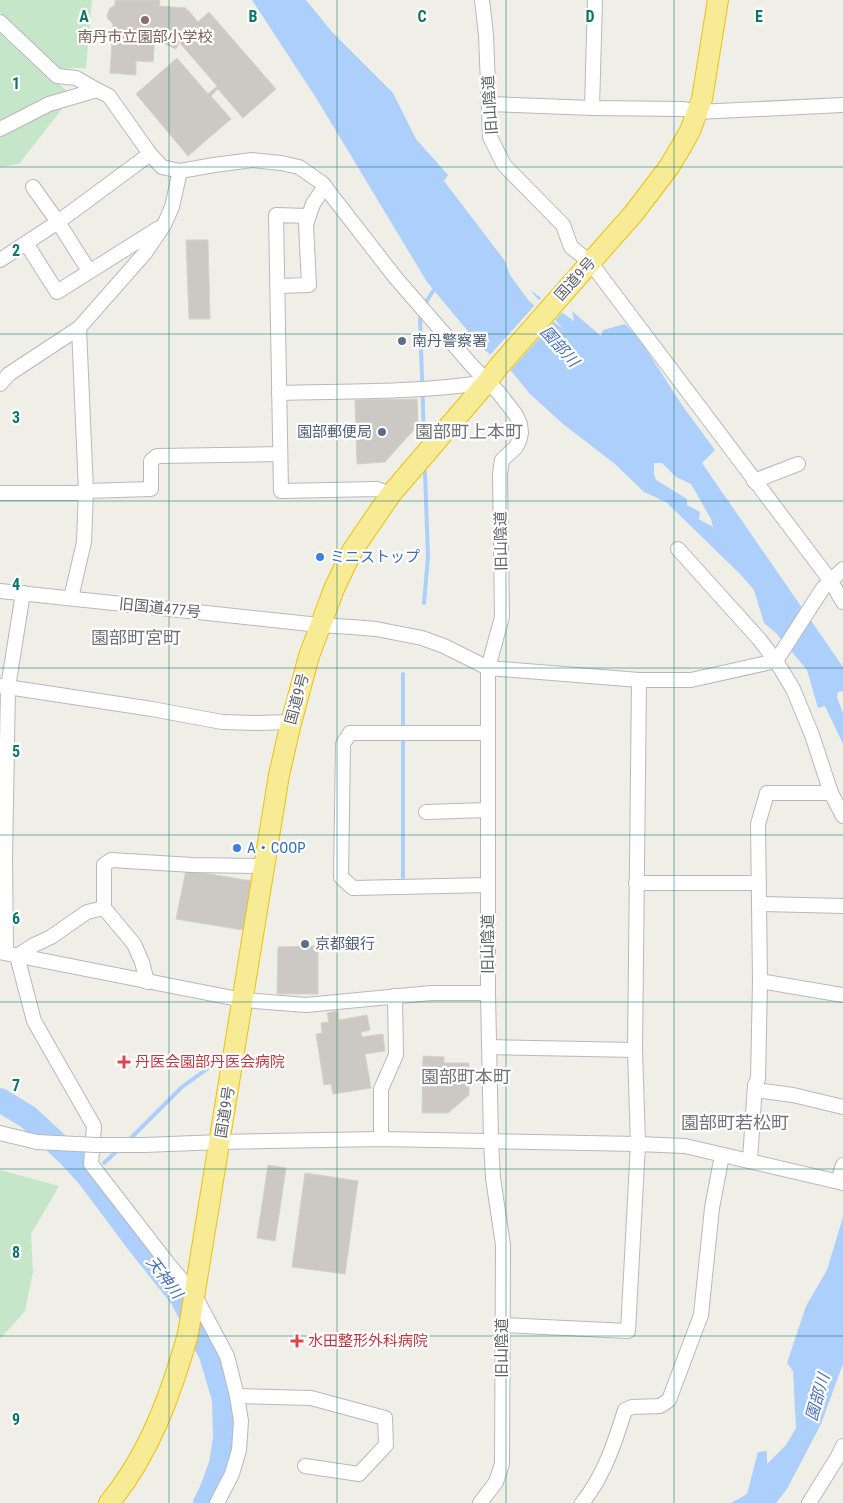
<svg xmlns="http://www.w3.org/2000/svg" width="843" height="1503" font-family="'Roboto Condensed','Noto Sans JP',sans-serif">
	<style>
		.green { fill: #c5e6c9 }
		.water { fill: #accffb; fill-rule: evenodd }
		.pier { fill: #f0efe7 }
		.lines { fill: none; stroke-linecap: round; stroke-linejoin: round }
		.stream { stroke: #accffb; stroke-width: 4 }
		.river { stroke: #accffb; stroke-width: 24 }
		.building { fill: #ccc9c4; stroke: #d4d2c6 }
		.minor-casing { stroke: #b7b8bd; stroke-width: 16 }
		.highway-casing { stroke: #ebc10c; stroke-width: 22 }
		.minor { stroke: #fff; stroke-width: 14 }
		.highway { stroke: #f8eb96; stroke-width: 20 }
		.minor-bridge-casing { stroke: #b7b8bd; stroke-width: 16; stroke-linecap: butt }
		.minor-bridge { stroke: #fff; stroke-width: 14 }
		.grid { fill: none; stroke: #0f766e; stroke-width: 1; stroke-opacity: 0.55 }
		.education-dot { fill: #8d6e63; stroke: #fff; stroke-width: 2 }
		.service-dot { fill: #5c6f8a; stroke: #fff; stroke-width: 2 }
		.shop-dot { fill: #3f7fe0; stroke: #fff; stroke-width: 2 }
		.health-dot { fill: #e0444e; stroke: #fff; stroke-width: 2 }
		.labels { text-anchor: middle; stroke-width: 4.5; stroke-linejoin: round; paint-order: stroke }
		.education-label { font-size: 15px; fill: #785e54; stroke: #fff }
		.street-label { font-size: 15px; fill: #5e6166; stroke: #fff }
		.service-label { font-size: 15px; fill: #4e5e75; stroke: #fff; text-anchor: start }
		.shop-label { font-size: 15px; fill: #366cbe; stroke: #fff; text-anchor: start }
		.health-label { font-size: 15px; fill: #be3a42; stroke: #fff; text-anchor: start }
		.water-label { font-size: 16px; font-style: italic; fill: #4c72b5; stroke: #fff }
		.quarter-label { font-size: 18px; fill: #707378; stroke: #fff }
		.grid-label { font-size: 16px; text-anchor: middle; font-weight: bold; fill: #0f766e; stroke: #fff; stroke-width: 4.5; stroke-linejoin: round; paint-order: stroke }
	</style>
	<rect width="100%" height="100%" fill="#f0efe7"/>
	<g class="green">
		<path d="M0 0H92L86 68 57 69 0 12Z"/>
		<path d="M0 28 72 96 19 164 0 167Z"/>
		<path d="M0 1170 59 1186 31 1234 33 1272 25 1311 0 1339Z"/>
	</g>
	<g class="water">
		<path d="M252 0H306L332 32 393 93 416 139 448 175 444 181 505 261 510 275 529 301 563 329 530 290 574 321 572 311 601 336 603 330 625 324 640 340 684 408 715 450 702 463 843 667V691L838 692 837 697 843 713V744L825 706 818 708 807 670 776 633 764 623 754 590 741 575 666 502 644 492 615 464 563 424 530 394 512 372 481 347 427 282 318 101ZM654 463H662L676 477 691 484 711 519 713 527 699 519 700 512 687 505V499L656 480 654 474Z"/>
		<path d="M843 1217V1364L821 1424 787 1489 776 1503H731L747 1494 758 1452 767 1451V1464L786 1445 796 1428 793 1371 787 1363 806 1306 827 1270Z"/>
	</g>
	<path class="pier" d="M543 296 563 311 509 372 490 355 536 304 544 310 537 302Z"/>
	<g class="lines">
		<g class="stream">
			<path d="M426 302 435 288"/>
			<path d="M420 318 424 436"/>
			<path d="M424 603 428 557 425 472"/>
			<path d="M403 674V730"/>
			<path d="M403 737V877"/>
			<path d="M128 1141 182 1087 222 1058"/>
			<path d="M104 1163 119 1149"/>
			<path d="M89 1177 90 1176"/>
		</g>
		<path class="river" d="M0 1100 28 1117 69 1155 89 1177 139 1244 182 1298 211 1355 224 1399 225 1439 221 1464 212 1489 205 1503"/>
	</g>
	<g class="building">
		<path d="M115 0H160L159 6 186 8V10H188L198 22 209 12 276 89 243 118 218 89 211 96 231 119 188 156 136 94 177 58 208 94 217 86 179 42 176 49 165 44 169 36 155 35 153 62 136 61V75L110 73 113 24 108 19 107 15 110 8 115 5Z"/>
		<path d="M186 240H208L210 319H189Z"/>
		<path d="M417 399 418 425 385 462 357 464 355 400Z"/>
		<path d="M186 870 251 881 243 930 176 919Z"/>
		<path d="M318 946V994H277L278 947Z"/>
		<path d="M338 1011 339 1020 367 1015 370 1030 361 1032 362 1037 383 1034 385 1051 365 1054 371 1088 333 1094 331 1084 324 1085 316 1034 322 1033 321 1023 329 1022 327 1013Z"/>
		<path d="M423 1056 444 1057V1063H469V1095L448 1113H422Z"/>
		<path d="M268 1165 286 1168 275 1241 257 1238Z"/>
		<path d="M305 1173 358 1181 345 1274 292 1267Z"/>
	</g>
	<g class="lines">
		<defs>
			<g id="minor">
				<path d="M482 0 486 35 490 137 504 165 563 225 571 247 590 262 830 580 843 602"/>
				<path d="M0 22 57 76 76 78 97 90"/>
				<path d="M489 104 592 108 684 109 697 112 843 105"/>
				<path d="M592 108 595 0"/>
				<path d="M0 129 49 104 97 90 109 96 150 154 162 167 180 171 214 165 252 160 281 163 299 167 322 183 395 277 473 367 499 393 516 415 520 424 521 433 519 441 516 447 502 460 500 474 502 617 488 668V993L491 1141 493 1178 503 1245 502 1464 496 1482 480 1503"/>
				<path d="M33 187 58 222 89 271"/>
				<path d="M309 216 276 215 281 491 377 489 391 494"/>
				<path d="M26 243 57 292 159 228"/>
				<path d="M0 260 58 222 150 154"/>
				<path d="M277 286 309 285 306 224 313 204 325 186"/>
				<path d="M0 384 9 374 79 328 145 253 164 225 172 207 180 171"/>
				<path d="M279 393C348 391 419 393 487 382"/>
				<path d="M754 481 798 464"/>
				<path d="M0 493H78L86 491 151 489V461L157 456 280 454"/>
				<path d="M678 549 759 639 776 661 793 689 812 735 831 793 843 816"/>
				<path d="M0 591 319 625 352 627 376 629 422 638 444 646 488 668 639 680H691L776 661 823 588 843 569"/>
				<path d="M71 598 84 542 86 491 79 328"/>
				<path d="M0 686 152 709 222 722 257 723 291 722"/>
				<path d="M488 733H350L343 744 341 877 353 888 488 885"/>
				<path d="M426 812 487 810"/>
				<path d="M636 883H759"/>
				<path d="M759 904 843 906"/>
				<path d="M104 908 87 912 51 937 34 945 17 956 34 1021 94 1126 91 1164 166 1261 195 1296 227 1356 237 1396 241 1421 239 1450 232 1474 217 1503"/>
				<path d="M0 952 243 1000 306 1005 431 993H488"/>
				<path d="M6 953 5 857 8 687 23 593"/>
				<path d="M760 981 843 995"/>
				<path d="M147 982 142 962 134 944 104 908V865L111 860 192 865 265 866"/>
				<path d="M489 1047 635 1050"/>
				<path d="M755 1090 793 1095 843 1107"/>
				<path d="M0 1133 37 1142"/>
				<path d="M381 1139V1089L396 1055 395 996"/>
				<path d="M144 1145 220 1142 381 1139 638 1144 685 1146 843 1183"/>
				<path d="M750 1160 755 1085 758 1079 760 981 758 824 767 793H831"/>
				<path d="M838 1181 843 1165"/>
				<path d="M503 1325 628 1331 638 1144 635 1050 639 680"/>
				<path d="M237 1396 311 1398 385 1418 386 1445 359 1474 305 1466"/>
				<path d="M582 1503C604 1476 615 1442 625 1410L632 1407 660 1406 669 1400 701 1315 712 1208 722 1155"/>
				<path d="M809 1503 837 1458 843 1446"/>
			</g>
			<path id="highway" d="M109 1503C149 1455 171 1394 188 1334L279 775 290 727 309 656 334 589 352 551 391 494 487 382 499 366 634 213 669 167 681 147 690 131 702 99 718 0"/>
		</defs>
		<use href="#minor" class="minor-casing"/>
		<use href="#highway" class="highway-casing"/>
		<use href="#minor" class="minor"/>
		<use href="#highway" class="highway"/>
		<defs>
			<path id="minor-bridge" d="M37 1142 96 1145H144"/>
		</defs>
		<use href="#minor-bridge" class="minor-bridge-casing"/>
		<use href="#minor-bridge" class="minor-bridge"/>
	</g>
	<path class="grid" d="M169 0V1503M337 0V1503M506 0V1503M674 0V1503M0 167H843M0 334H843M0 501H843M0 668H843M0 835H843M0 1002H843M0 1169H843M0 1336H843"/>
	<circle class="education-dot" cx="145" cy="20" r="5"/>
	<g class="service-dot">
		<circle cx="402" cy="341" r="5"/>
		<circle cx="382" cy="432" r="5"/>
		<circle cx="305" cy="944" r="5"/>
	</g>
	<g class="shop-dot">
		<circle cx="320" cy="557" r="5"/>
		<circle cx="237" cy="848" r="5"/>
	</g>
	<g class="health-dot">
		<path d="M121.5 1054.5h5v5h5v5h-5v5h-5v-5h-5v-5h5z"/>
		<path d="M294.5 1333.5h5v5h5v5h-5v5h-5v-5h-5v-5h5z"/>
	</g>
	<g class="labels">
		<g class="education-label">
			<text x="145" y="42">南丹市立園部小学校</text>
		</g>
		<g class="street-label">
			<text transform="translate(490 105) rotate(-94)" y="5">旧山陰道</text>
			<text transform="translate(575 279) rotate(-48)" y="5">国道9号</text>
			<text transform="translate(501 541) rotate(-91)" y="5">旧山陰道</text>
			<text transform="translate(160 608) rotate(6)" y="5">旧国道477号</text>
			<text transform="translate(297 699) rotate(-75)" y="5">国道9号</text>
			<text transform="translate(488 944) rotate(-90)" y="5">旧山陰道</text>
			<text transform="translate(225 1112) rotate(-81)" y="5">国道9号</text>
			<text transform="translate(502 1348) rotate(-90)" y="5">旧山陰道</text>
		</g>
		<g class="service-label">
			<text x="412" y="346">南丹警察署</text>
			<text x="372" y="437" text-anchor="end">園部郵便局</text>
			<text x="315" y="949">京都銀行</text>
		</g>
		<g class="shop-label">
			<text x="330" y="562">ミニストップ</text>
			<text x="247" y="853">A・COOP</text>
		</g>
		<g class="health-label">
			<text x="135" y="1067">丹医会園部丹医会病院</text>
			<text x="308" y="1346">水田整形外科病院</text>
		</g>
		<g class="water-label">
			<text transform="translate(560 346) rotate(48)" y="6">園部川</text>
			<text transform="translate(165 1277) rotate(53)" y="6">天神川</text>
			<text transform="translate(817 1397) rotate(-74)" y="6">園部川</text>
		</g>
		<g class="quarter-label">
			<text x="469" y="438">園部町上本町</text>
			<text x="136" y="644">園部町宮町</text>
			<text x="466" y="1083">園部町本町</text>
			<text x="735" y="1129">園部町若松町</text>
		</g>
	</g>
	<g class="grid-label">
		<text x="84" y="22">A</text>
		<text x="253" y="22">B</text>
		<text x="422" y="22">C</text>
		<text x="590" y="22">D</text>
		<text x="759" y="22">E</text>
		<text x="16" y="89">1</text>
		<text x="16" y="256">2</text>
		<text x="16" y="423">3</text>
		<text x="16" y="590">4</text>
		<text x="16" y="757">5</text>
		<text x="16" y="924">6</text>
		<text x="16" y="1091">7</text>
		<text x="16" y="1258">8</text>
		<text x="16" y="1425">9</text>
	</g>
</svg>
